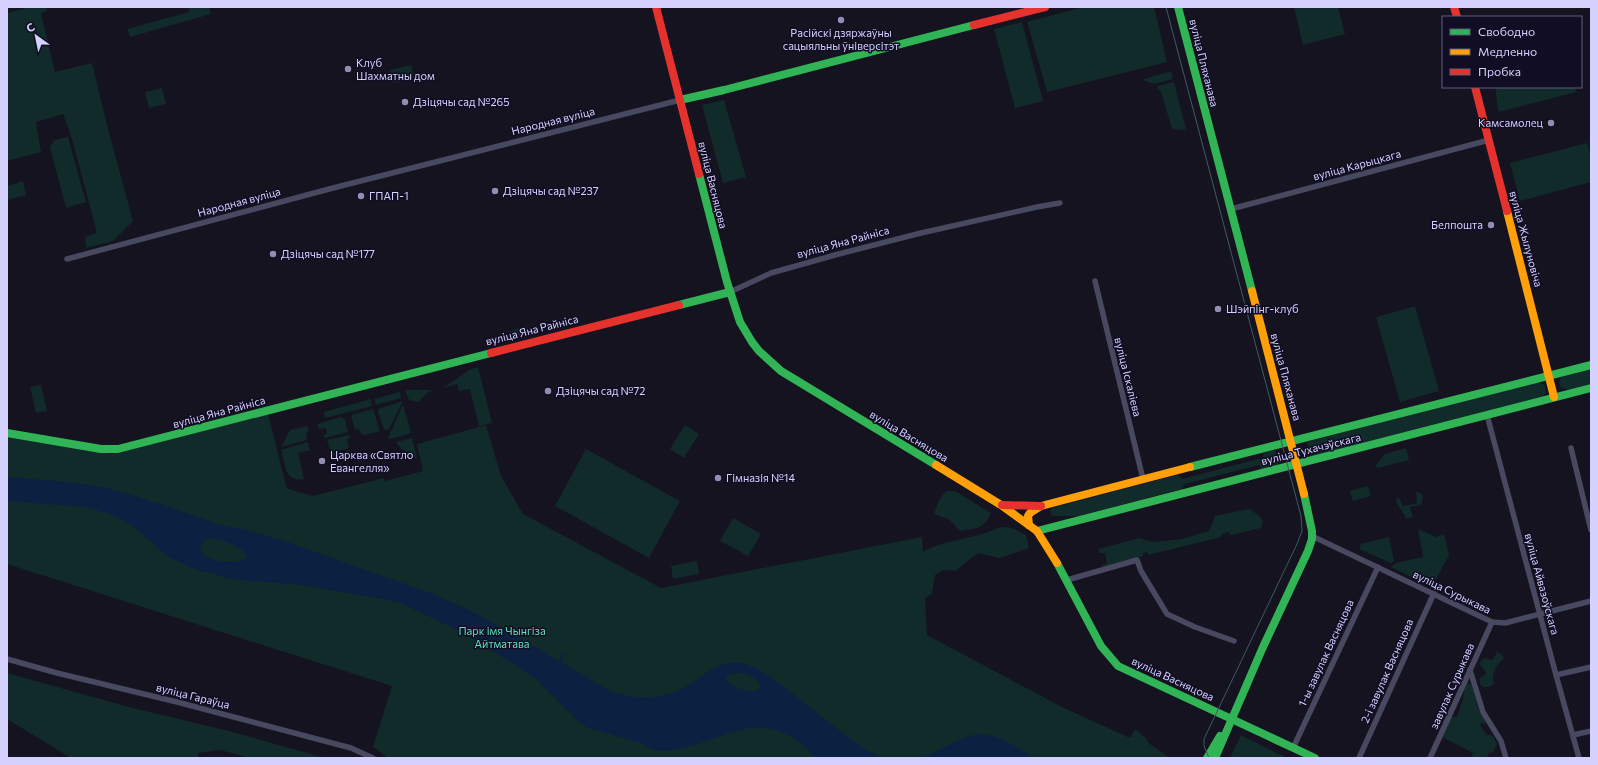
<svg xmlns="http://www.w3.org/2000/svg" width="1598" height="765" font-family="Commissioner,sans-serif">
	<style>
		.green { fill: #112a2a }
		.water { fill: #0c2142; fill-rule: evenodd }
		.lines { fill: none; stroke-linecap: round; stroke-linejoin: round }
		.stream { stroke: #0c2142; stroke-width: 2 }
		.street { stroke: #484860; stroke-width: 5.5 }
		.fast { stroke: #30b455; stroke-width: 8 }
		.slow { stroke: #ff9f0a; stroke-width: 8 }
		.jam { stroke: #e5322d; stroke-width: 8 }
		.tram { stroke: #405869; stroke-width: 1 }
		.poi-dot { fill: #918eb1; stroke: #110e24; stroke-width: 1.5 }
		.labels { text-anchor: middle; stroke-width: 3; stroke-linejoin: round; paint-order: stroke }
		.poi-label { font-size: 11px; fill: #d5d1ff; stroke: #110e24; text-anchor: start }
		.street-label { font-size: 11px; fill: #d5d1ff; stroke: #110e24 }
		.park-label { font-size: 11px; fill: #5ae2bc; stroke: #110e24 }
	</style>
	<rect width="100%" height="100%" fill="#14131f"/>
	<g class="green">
		<path d="M30 7H48L45 12 41 13 55 72 92 63 107 125 133 221 113 241 86 248 85 237 97 233 72 139 63 114 36 122 41 152 7 161V13Z"/>
		<path d="M188 7H209L211 14 130 37 127 29 189 12Z"/>
		<path d="M1083 7H1154L1167 62 1047 92 1027 22Z"/>
		<path d="M1294 7H1338L1345 34 1303 45Z"/>
		<path d="M1022 22 1043 101 1015 108 994 29Z"/>
		<path d="M411 65 414 78 393 83 390 70Z"/>
		<path d="M1171 71 1173 79 1154 84 1145 81 1144 79Z"/>
		<path d="M1174 82 1186 129 1180 130 1173 129 1171 126 1161 92 1157 88 1158 86Z"/>
		<path d="M1495 87H1575L1576 92 1499 112C1496 103 1497 96 1495 87Z"/>
		<path d="M162 88 166 104 149 108 145 92Z"/>
		<path d="M724 100 746 177 723 183 702 105Z"/>
		<path d="M68 137 86 202 66 208 50 148 54 140Z"/>
		<path d="M1587 143 1591 157V182L1520 201 1510 163Z"/>
		<path d="M23 181 26 195 7 200V186Z"/>
		<path d="M1415 306 1439 391 1400 402 1376 317Z"/>
		<path d="M526 326 528 334 502 340 501 338 513 330Z"/>
		<path d="M478 367 492 423 479 426 470 389 459 391 457 384 443 388 469 370Z"/>
		<path d="M1591 369V384L1568 390 1561 388 1559 383 1561 377Z"/>
		<path d="M1538 382 1545 385 1546 393 1543 396 1311 457 1307 442Z"/>
		<path d="M41 385 47 411 36 413 30 387Z"/>
		<path d="M405 390H434L427 393 419 402 409 400Z"/>
		<path d="M400 392 401 398 376 405 374 399Z"/>
		<path d="M371 399 372 406 325 418 324 412Z"/>
		<path d="M403 401 389 429 384 430 378 411V409Z"/>
		<path d="M403 404 411 432 409 434 390 439 388 438Z"/>
		<path d="M373 409 380 431 365 435 361 434 359 429 355 430 351 415Z"/>
		<path d="M268 414 286 486 289 489 312 496 384 478 385 481 423 471 417 444 486 425 501 476 523 514 661 588 922 537 923 552C941 541 962 540 982 534 989 533 996 527 1003 527 1012 527 1018 531 1026 535L1029 548 1000 558 978 553 955 571 944 570 935 575 932 594 925 598 927 635 1062 707 1130 738 1135 729 1148 740 1147 742 1170 758H388L373 747 392 686 7 564V437L112 454Z"/>
		<path d="M341 417 345 419 348 432 325 438 323 436 327 434 326 428 319 429 317 424Z"/>
		<path d="M685 425 699 434 684 458 670 449Z"/>
		<path d="M307 426 309 432 306 433 307 440 281 447 290 430Z"/>
		<path d="M349 435 350 438 347 439 349 448 337 451 339 456 333 458 327 440Z"/>
		<path d="M412 438 417 459 401 449 396 442Z"/>
		<path d="M308 442 310 450 298 453 304 479C285 483 285 464 281 450Z"/>
		<path d="M1406 448 1409 460 1378 468 1375 466 1385 454Z"/>
		<path d="M586 449 680 501 649 558 555 506Z"/>
		<path d="M1275 450 1278 465 1261 469 1259 465 1185 484 1182 489 1078 516H1052L1050 511 1052 508 1178 475 1182 479 1262 458 1264 453Z"/>
		<path d="M1368 486 1371 496 1353 501 1350 491Z"/>
		<path d="M946 491H955L991 513C983 530 977 528 960 531L950 520 934 514 939 500Z"/>
		<path d="M1416 492H1419L1422 494 1423 497 1421 505 1410 507 1413 517 1406 519C1403 510 1396 506 1396 498H1399L1403 506 1417 503Z"/>
		<path d="M1249 509 1260 516 1263 522 1261 528 1231 535 1229 532 1222 534 1221 537 1148 555 1147 552 1143 553V556L1102 567V565L1107 563 1105 553H1100L1098 549 1139 538 1153 542 1182 539 1209 531 1215 516Z"/>
		<path d="M733 518 761 534 748 556 720 541Z"/>
		<path d="M1418 529 1436 537 1444 534 1449 555 1432 587 1391 567 1396 563 1423 557Z"/>
		<path d="M1389 537 1394 561 1391 563 1359 549 1361 544Z"/>
		<path d="M697 561 699 574 673 579 671 566Z"/>
		<path d="M1497 652 1502 655 1504 659C1497 663 1490 676 1494 684L1489 687H1483L1480 684 1479 679 1486 674V672L1479 664 1481 660 1485 658 1493 660Z"/>
		<path d="M7 673 129 707 229 731 325 758H250L220 750 198 753V758H71L7 719Z"/>
		<path d="M1469 683 1472 685 1478 707 1486 723 1479 724 1486 734 1493 736 1497 744 1494 751 1488 754 1487 758H1471L1473 753 1442 737 1451 717H1457L1463 699 1465 684Z"/>
		<path d="M1241 735 1287 758H1230Z"/>
	</g>
	<g class="water">
		<path d="M7 477 68 482 108 488 164 505 220 525 242 529 282 540 354 566 433 594 465 608 522 639 608 690C632 700 658 700 682 689 704 678 719 655 748 665 759 668 768 675 777 682 800 698 821 717 844 734 858 745 870 754 886 758H816C798 738 779 726 751 728 724 730 665 765 644 744L588 728 580 723 537 680 517 666 461 632 403 604 383 599 301 585 231 579 212 573 199 571 167 556 134 527 122 519 107 513 86 507 7 501ZM208 538C218 537 244 547 247 556 241 566 202 563 200 548L204 541ZM744 673C751 676 758 678 760 686L758 690C748 693 736 688 728 683L726 679 728 675 736 673Z"/>
		<path d="M981 734C1000 736 1017 746 1032 758H917C941 754 956 736 981 734Z"/>
	</g>
	<g class="lines">
		<path class="stream" d="M559 662 563 654"/>
		<g class="street">
			<path d="M1231 209 1489 140"/>
			<path d="M67 259 333 188 680 100"/>
			<path d="M1095 281 1143 479"/>
			<path d="M730 292 771 273 835 255 921 233 1037 207 1060 203"/>
			<path d="M1487 415 1556 675 1579 758"/>
			<path d="M1571 448 1591 530"/>
			<path d="M1312 536 1492 622 1505 623 1591 601"/>
			<path d="M1067 580 1137 560 1141 571 1167 614 1195 627 1234 641"/>
			<path d="M7 659 57 673 177 702 351 748 373 758"/>
			<path d="M1470 670 1483 712 1501 741 1506 758"/>
			<path d="M1556 675 1591 667"/>
			<path d="M1573 735 1591 731"/>
			<path d="M1293 748 1378 567"/>
			<path d="M1359 758 1434 593"/>
			<path d="M1430 758 1492 622"/>
		</g>
		<g class="fast">
			<path d="M1178 7 1252 291"/>
			<path d="M680 100 724 90 974 25"/>
			<path d="M699 174 727 282 740 322 752 342 759 351 781 371 936 465"/>
			<path d="M679 305 730 292"/>
			<path d="M7 433 101 449H118L491 353"/>
			<path d="M1190 467 1591 365"/>
			<path d="M1037 531 1591 388"/>
			<path d="M1057 563 1101 646 1118 666 1315 758"/>
			<path d="M1207 758 1220 736"/>
			<path d="M1215 758 1263 647 1308 551 1312 539V531L1304 494"/>
		</g>
		<g class="slow">
			<path d="M1507 211 1554 397"/>
			<path d="M1252 291 1304 494"/>
			<path d="M936 465 1001 505 1037 531 1057 563"/>
			<path d="M1029 525 1028 516 1030 513 1041 506 1190 467"/>
		</g>
		<g class="jam">
			<path d="M656 7 699 174"/>
			<path d="M1454 7 1457 17"/>
			<path d="M974 25 1045 7"/>
			<path d="M1475 87 1507 211"/>
			<path d="M491 353 679 305"/>
			<path d="M1002 505 1041 506"/>
		</g>
		<path class="tram" d="M1166 7 1301 516 1302 531 1297 544 1204 739V746L1209 758"/>
	</g>
	<g class="poi-dot">
		<circle cx="841" cy="20" r="4"/>
		<circle cx="348" cy="69" r="4"/>
		<circle cx="405" cy="102" r="4"/>
		<circle cx="1551" cy="123" r="4"/>
		<circle cx="495" cy="191" r="4"/>
		<circle cx="361" cy="196" r="4"/>
		<circle cx="1491" cy="225" r="4"/>
		<circle cx="273" cy="254" r="4"/>
		<circle cx="1218" cy="309" r="4"/>
		<circle cx="548" cy="391" r="4"/>
		<circle cx="322" cy="461" r="4"/>
		<circle cx="718" cy="478" r="4"/>
	</g>
	<g class="labels">
		<g class="poi-label">
			<text x="841" y="37" text-anchor="middle">Расійскі дзяржаўны<tspan x="841" dy="13">сацыяльны ўніверсітэт</tspan></text>
			<text x="356" y="67">Клуб<tspan x="356" dy="13">Шахматны дом</tspan></text>
			<text x="413" y="106">Дзіцячы сад №265</text>
			<text x="1543" y="127" text-anchor="end">Камсамолец</text>
			<text x="503" y="195">Дзіцячы сад №237</text>
			<text x="369" y="200">ГПАП-1</text>
			<text x="1483" y="229" text-anchor="end">Белпошта</text>
			<text x="281" y="258">Дзіцячы сад №177</text>
			<text x="1226" y="313">Шэйпінг-клуб</text>
			<text x="556" y="395">Дзіцячы сад №72</text>
			<text x="330" y="459">Царква «Святло<tspan x="330" dy="13">Евангелля»</tspan></text>
			<text x="726" y="482">Гімназія №14</text>
		</g>
		<g class="street-label">
			<text transform="translate(1204 63) rotate(76)" y="4">вуліца Пляханава</text>
			<text transform="translate(553 121) rotate(-14)" y="4">Народная вуліца</text>
			<text transform="translate(1357 165) rotate(-15)" y="4">вуліца Карыцкага</text>
			<text transform="translate(713 185) rotate(76)" y="4">вуліца Васняцова</text>
			<text transform="translate(239 202) rotate(-15)" y="4">Народная вуліца</text>
			<text transform="translate(1526 239) rotate(75)" y="4">вуліца Жылуновіча</text>
			<text transform="translate(843 242) rotate(-15)" y="4">вуліца Яна Райніса</text>
			<text transform="translate(532 330) rotate(-14)" y="4">вуліца Яна Райніса</text>
			<text transform="translate(1128 377) rotate(76)" y="4">вуліца Іскаліева</text>
			<text transform="translate(1286 377) rotate(75)" y="4">вуліца Пляханава</text>
			<text transform="translate(219 412) rotate(-15)" y="4">вуліца Яна Райніса</text>
			<text transform="translate(909 436) rotate(31)" y="4">вуліца Васняцова</text>
			<text transform="translate(1311 449) rotate(-14)" y="4">вуліца Тухачэўскага</text>
			<text transform="translate(1542 584) rotate(75)" y="4">вуліца Айвазоўскага</text>
			<text transform="translate(1452 592) rotate(26)" y="4">вуліца Сурыкава</text>
			<text transform="translate(1326 653) rotate(-65)" y="4">1-ы завулак Васняцова</text>
			<text transform="translate(1387 671) rotate(-66)" y="4">2-і завулак Васняцова</text>
			<text transform="translate(1173 679) rotate(25)" y="4">вуліца Васняцова</text>
			<text transform="translate(1452 686) rotate(-66)" y="4">завулак Сурыкава</text>
			<text transform="translate(193 696) rotate(14)" y="4">вуліца Гараўца</text>
		</g>
		<g class="park-label">
			<text x="502" y="635">Парк імя Чынгіза<tspan x="502" dy="13">Айтматава</tspan></text>
		</g>
	</g>
	<rect width="1598" height="765" fill="none" stroke="#d5d1ff" stroke-width="16"/>
	<rect x="1442" y="16" width="140" height="72" fill="#110e24" stroke="#5f5c7c"/>
	<rect x="1450" y="29" width="20" height="6" fill="#30b455" stroke="#5f5c7c"/>
	<text x="1478" y="36" font-size="12" fill="#d5d1ff">Свободно</text>
	<rect x="1450" y="49" width="20" height="6" fill="#ff9f0a" stroke="#5f5c7c"/>
	<text x="1478" y="56" font-size="12" fill="#d5d1ff">Медленно</text>
	<rect x="1450" y="69" width="20" height="6" fill="#e5322d" stroke="#5f5c7c"/>
	<text x="1478" y="76" font-size="12" fill="#d5d1ff">Пробка</text>
	<g transform="translate(36 36) rotate(327)" stroke="#110e24" stroke-width="3" paint-order="stroke">
	<path d="M0-3L7 15L0 10L-7 15Z" fill="#d5d1ff"/>
	<text y="-6" font-size="11" font-weight="bold" text-anchor="middle" fill="#d5d1ff">С</text>
	</g>
</svg>
